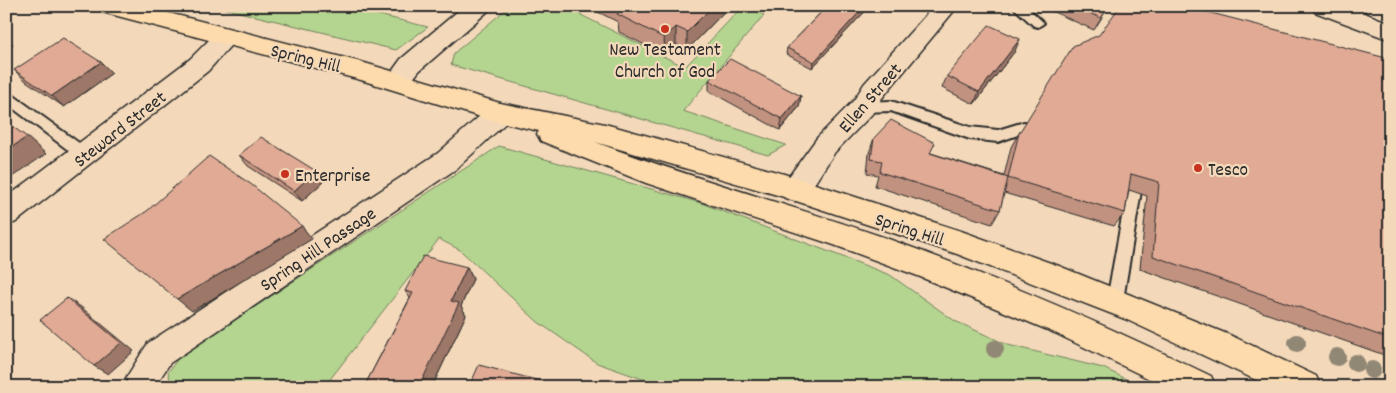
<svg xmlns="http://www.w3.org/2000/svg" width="1396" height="393" font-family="Dekko,sans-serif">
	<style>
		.green { fill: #b4d58f; stroke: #70805d }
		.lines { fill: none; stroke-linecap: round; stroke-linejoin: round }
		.lane-casing { stroke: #2b2b2b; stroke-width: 4 }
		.street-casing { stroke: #2b2b2b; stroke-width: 3 }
		.primary-casing { stroke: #2b2b2b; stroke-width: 3 }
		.lane { fill: #f3d9ba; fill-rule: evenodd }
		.street { fill: #f3d9ba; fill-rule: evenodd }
		.primary { fill: #fedbac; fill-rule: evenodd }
		.tree { fill: #918774 }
		.wall { fill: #c19280; stroke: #2b2b2b }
		.shaded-wall { fill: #9d7768; stroke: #2b2b2b }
		.building { fill: #e0aa95; stroke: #2b2b2b }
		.poi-dot { fill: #c8321e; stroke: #f3d9ba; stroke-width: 2 }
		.labels { text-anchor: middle; stroke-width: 4.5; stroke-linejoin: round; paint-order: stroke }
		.poi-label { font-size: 19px; fill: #2b2b2b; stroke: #f3d9ba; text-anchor: start }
		.street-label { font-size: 19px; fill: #2b2b2b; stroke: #f3d9ba }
	</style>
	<rect width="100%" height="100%" fill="#f3d9ba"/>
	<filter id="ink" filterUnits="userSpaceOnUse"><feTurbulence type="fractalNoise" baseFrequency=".02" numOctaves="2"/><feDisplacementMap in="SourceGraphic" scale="10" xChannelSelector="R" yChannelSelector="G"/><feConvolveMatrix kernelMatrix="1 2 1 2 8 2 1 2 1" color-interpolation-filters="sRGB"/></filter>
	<g filter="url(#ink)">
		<g class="green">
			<path d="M214 6H342L428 27 396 50Z"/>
			<path d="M510 6H563L685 67 743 6 764 15 683 111 786 145 768 155 451 65 454 53Z"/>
			<path d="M499 146 701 203 890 275 955 321 1008 345 1103 368 1143 387H665L597 363 538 322 460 250 439 239 324 387H172L168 372 180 356Z"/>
		</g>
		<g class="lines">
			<defs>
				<g id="lane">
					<path d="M1012 6H1026L1044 23 1038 27 1034 26Z"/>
					<path d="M1352 6H1364L1363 23H1355Z"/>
					<path d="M6 90 90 151 92 155 90 159H80L6 103Z"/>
					<path d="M891 101 970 127 998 130 1024 122 1029 123 1031 127 1029 131 998 142 970 139 891 111 863 112 856 107 863 102Z"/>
					<path d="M1137 167 1142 169 1144 173 1123 300 1121 305 1115 307 1109 305 1107 300 1130 173 1132 169Z"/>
				</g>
				<g id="street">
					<path d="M464 6H490L487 12 419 71 406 88 397 90 388 88 385 81 401 59Z"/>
					<path d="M934 6H958L882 98 872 114 835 152 805 198 795 201 785 198 781 190 785 182 817 138 854 100 864 84Z"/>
					<path d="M1312 6H1346L1390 23V40L1315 12Z"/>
					<path d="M226 29 234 31 238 37 208 71 16 222 6 226V198L190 59 218 31Z"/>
					<path d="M500 103 509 106 513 113 509 120 456 169 170 363 159 380 161 387H129L126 378 148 343 438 153 491 106Z"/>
				</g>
				<path id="primary" d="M99 6H141L361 62 500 103 605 124 784 174 961 231 1059 266 1232 336 1316 376 1321 387H1271L1125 319 957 254 784 197 595 142C690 178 788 204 883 237 995 277 1104 324 1211 376L1216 387H1166L1055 333 918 276 834 245 646 183 541 141 537 134 539 131 487 119 361 80 110 14 102 12Z"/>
			</defs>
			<use href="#lane" class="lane-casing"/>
			<use href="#street" class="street-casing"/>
			<use href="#primary" class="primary-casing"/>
			<use href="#lane" class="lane"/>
			<use href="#street" class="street"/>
			<use href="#primary" class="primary"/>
		</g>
		<g class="tree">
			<circle cx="1297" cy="343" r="9"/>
			<circle cx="995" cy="349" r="9"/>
			<circle cx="1337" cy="357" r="9"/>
			<circle cx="1356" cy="363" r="9"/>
			<circle cx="1372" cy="370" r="9"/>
		</g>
		<g class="wall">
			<path d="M405 6H430L427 11Z"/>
			<path d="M586 6H723V13L687 50 676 44 665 55 619 32 618 22Z"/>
			<path d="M827 6H870L812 68 786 54 787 48Z"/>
			<path d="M1040 6H1109L1094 30Z"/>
			<path d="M1015 51 974 104 942 88 947 76Z"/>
			<path d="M1390 59V357L1140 269 1147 196 1129 190 1125 213 1114 226 1004 193 1000 210 992 224 875 186 878 175 867 173 869 153 874 138 931 153 1004 176 1011 147 1019 133Z"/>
			<path d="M14 70 112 73 64 107 26 81Z"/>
			<path d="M709 80 801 96 799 107 780 130 709 91Z"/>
			<path d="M239 155 316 171 323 182 302 201 248 166Z"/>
			<path d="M467 267 473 279 461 306 466 315 432 387H364L410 298 405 291Z"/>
		</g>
		<g class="shaded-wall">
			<path d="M425 6H430L427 11Z"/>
			<path d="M713 6H723V13L687 50V32Z"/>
			<path d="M865 6H870L812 68 814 62Z"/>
			<path d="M676 27V44L665 55 664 38Z"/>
			<path d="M6 37 13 44 6 48Z"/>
			<path d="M1020 39 1015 51 974 104 979 92Z"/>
			<path d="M101 62 112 73 64 107 52 96Z"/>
			<path d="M801 96 799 107 780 130 782 119Z"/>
			<path d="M27 137 46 154 6 181V151Z"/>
			<path d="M316 171 323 182 302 201 294 191Z"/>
			<path d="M302 226 312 239 192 311 177 299Z"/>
			<path d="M467 267 473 279 461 306 466 315 432 387H419L451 301Z"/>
			<path d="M67 298 81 307 134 351 108 374 94 366Z"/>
		</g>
		<g class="building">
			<path d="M619 6H713L687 32 676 27 664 38 617 14 623 8Z"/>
			<path d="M827 6H865L814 62 787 48Z"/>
			<path d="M1073 6H1109L1101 18Z"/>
			<path d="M1120 6H1184L1390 59V339L1153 256 1159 182 1131 174 1125 213 1008 178 1019 133 1073 46 1099 35Z"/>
			<path d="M989 25 1020 39 979 92 947 76Z"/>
			<path d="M63 38 101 62 52 96 14 70Z"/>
			<path d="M730 59 801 96 782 119 709 80Z"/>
			<path d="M891 120 935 143 930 153 1008 178 1000 210 880 172 882 161 871 159 874 138Z"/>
			<path d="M6 122 27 137 6 151Z"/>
			<path d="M261 137 316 171 294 191 239 155Z"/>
			<path d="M209 156 252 185 302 226 177 299 104 239 147 211Z"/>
			<path d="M423 256 467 267 451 301 459 303 419 387H364L413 293 405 291Z"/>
			<path d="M67 298 121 343 94 366 40 320Z"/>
			<path d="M479 365 563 387H469Z"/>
		</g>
	</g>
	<g class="poi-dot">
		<circle cx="665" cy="29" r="5"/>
		<circle cx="1198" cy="168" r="5"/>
		<circle cx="285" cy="174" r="5"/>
	</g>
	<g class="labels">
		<g class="poi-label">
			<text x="665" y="55" text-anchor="middle">New Testament<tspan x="665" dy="22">Church of God</tspan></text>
			<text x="1208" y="175">Tesco</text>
			<text x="295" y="181">Enterprise</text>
		</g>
		<g class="street-label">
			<text transform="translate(306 57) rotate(14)" y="7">Spring Hill</text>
			<text transform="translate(869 97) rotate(-49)" y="7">Ellen Street</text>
			<text transform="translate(119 128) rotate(-38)" y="7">Steward Street</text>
			<text transform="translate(910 228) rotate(18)" y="7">Spring Hill</text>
			<text transform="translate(317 248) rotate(-34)" y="7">Spring Hill Passage</text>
		</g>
	</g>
	<rect width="1396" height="393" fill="none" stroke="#f3d9ba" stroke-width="25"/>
	<rect x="12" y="12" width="1371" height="368" fill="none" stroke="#2b2b2b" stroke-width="2" filter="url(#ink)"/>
</svg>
